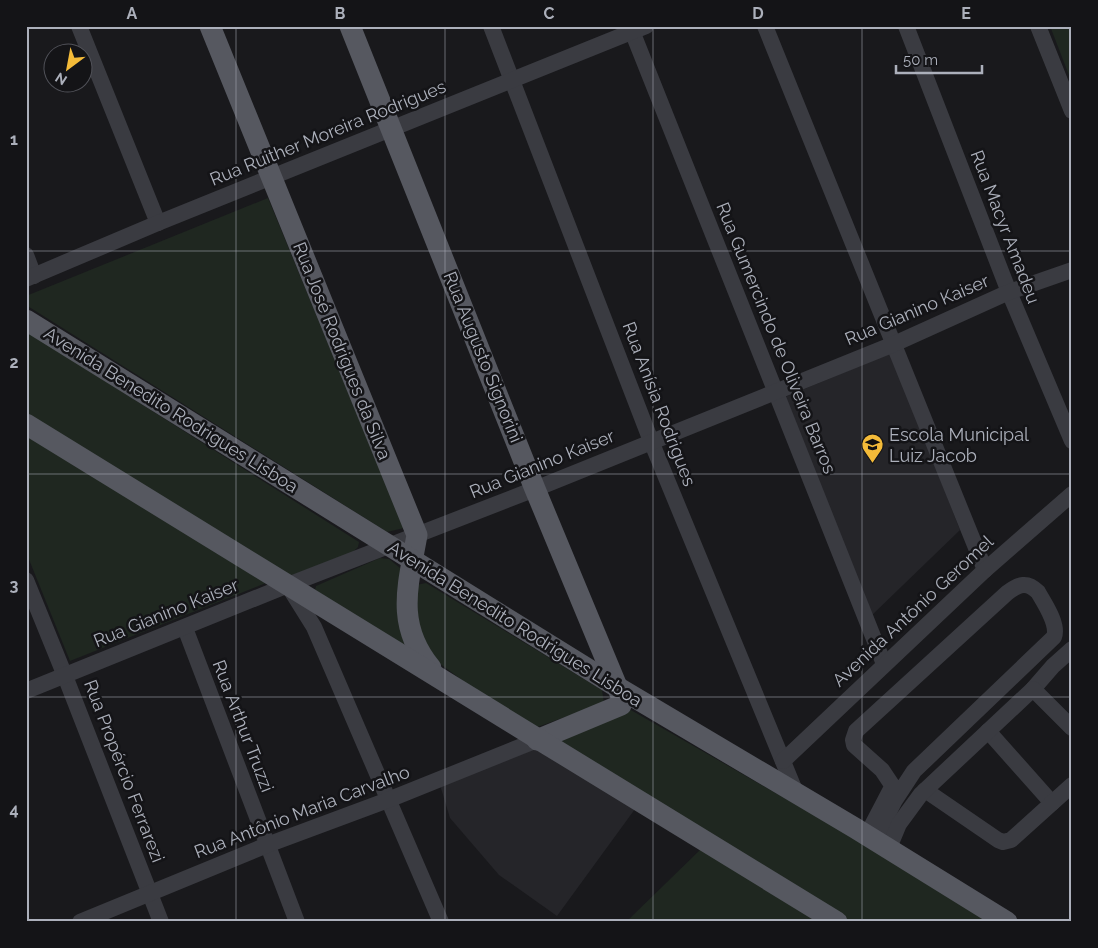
<svg xmlns="http://www.w3.org/2000/svg" width="1098" height="948" font-family="Raleway,sans-serif">
	<style>
		.built { fill: #252529 }
		.green { fill: #1f2720 }
		.lines { fill: none; stroke-linecap: round; stroke-linejoin: round }
		.minor { stroke: #3a3b41; stroke-width: 16 }
		.major { stroke: #565860; stroke-width: 21 }
		.grid { fill: none; stroke: #acb0bb; stroke-width: 1; stroke-opacity: 0.55 }
		.labels { text-anchor: middle; stroke-width: 5; stroke-linejoin: round; paint-order: stroke }
		.street-label { font-size: 18px; fill: #acb0bb; stroke: #141417 }
		.poi-label { font-size: 18px; fill: #acb0bb; stroke: #141417; text-anchor: start }
		.neatline { fill: none; stroke: #acb0bb; stroke-width: 2 }
		.grid-label { font-size: 16px; text-anchor: middle; font-weight: bold; fill: #acb0bb }
	</style>
	<rect width="100%" height="100%" fill="#19191c"/>
	<g class="built">
		<path d="M891 353 960 530 872 615 785 397Z"/>
		<path d="M535 749 635 809 557 916 499 875 450 818 440 785Z"/>
	</g>
	<g class="green">
		<path d="M1050 26H1072V83Z"/>
		<path d="M268 198 404 528 387 532 26 305V296Z"/>
		<path d="M26 331 359 542 358 547 353 552 290 576 26 419Z"/>
		<path d="M26 434 266 583 70 661 26 552Z"/>
		<path d="M380 558 389 559 400 568 407 650 315 590 316 586Z"/>
		<path d="M426 583 602 690 604 703 529 730 439 663 423 643 416 620V585Z"/>
		<path d="M629 709 868 846 991 922H849L622 786 558 743Z"/>
		<path d="M701 849 821 922H626Z"/>
	</g>
	<g class="lines">
		<g class="minor">
			<path d="M79 26 158 223"/>
			<path d="M491 26 651 441 796 793"/>
			<path d="M630 26 884 664"/>
			<path d="M765 26 985 570"/>
			<path d="M906 26 1009 292 1072 441"/>
			<path d="M1038 26 1072 111"/>
			<path d="M26 255 34 276"/>
			<path d="M26 279 158 223 646 26"/>
			<path d="M26 580 65 676 161 922"/>
			<path d="M289 587 314 627 441 922"/>
			<path d="M185 628 297 922"/>
			<path d="M1033 689 1053 666 1072 649"/>
			<path d="M26 691 288 585 535 489 894 344 1009 292 1072 270"/>
			<path d="M988 731 1052 803"/>
			<path d="M783 761 985 570 1072 494"/>
			<path d="M925 790 998 840 1003 842 1011 840 1072 785"/>
			<path d="M867 835 891 789 892 785 882 770 854 745 853 740 856 731 1007 593C1019 584 1027 581 1038 592 1044 603 1059 624 1054 637L914 771 895 800 875 840"/>
			<path d="M889 848 899 824 921 794 1033 689 1072 728"/>
			<path d="M80 922 267 845 388 800 537 740"/>
		</g>
		<g class="major">
			<path d="M210 26 417 535C408 586 395 624 431 668"/>
			<path d="M350 26 535 489 621 696V705L537 740"/>
			<path d="M26 320 617 687 855 828 1007 922"/>
			<path d="M26 424C297 590 566 757 837 922"/>
		</g>
	</g>
	<path class="grid" d="M236 26V922M445 26V922M653 26V922M862 26V922M26 251H1072M26 474H1072M26 697H1072"/>
	<defs>
		<symbol id="school-pin" viewBox="-11 -11 22 30"><path d="M0 17L-7.5 6A9.5 9.5 0 1 1 7.5 6Z" fill="#f4bb39" stroke="#141417"/><path d="M0-5L7-2L0 1L-7-2ZM-4 1L0 2.5L4 1V4Q0 6-4 4Z" fill="#111"/></symbol>
	</defs>
	<g fill-rule="evenodd">
		<use href="#school-pin" x="860" y="432" width="25" height="34"/>
	</g>
	<g class="labels">
		<g class="street-label">
			<text transform="translate(328 133) rotate(-22)" y="6">Rua Ruither Moreira Rodrigues</text>
			<text transform="translate(1005 227) rotate(69)" y="6">Rua Macyr Amadeu</text>
			<text transform="translate(917 310) rotate(-23)" y="6">Rua Gianino Kaiser</text>
			<text transform="translate(776 338) rotate(68)" y="6">Rua Gumercindo de Oliveira Barros</text>
			<text transform="translate(342 351) rotate(68)" y="6">Rua José Rodrigues da Silva</text>
			<text transform="translate(483 357) rotate(68)" y="6">Rua Augusto Signorini</text>
			<text transform="translate(659 404) rotate(69)" y="6">Rua Anísia Rodrigues</text>
			<text transform="translate(171 410) rotate(32)" y="6">Avenida Benedito Rodrigues Lisboa</text>
			<text transform="translate(542 464) rotate(-22)" y="6">Rua Gianino Kaiser</text>
			<text transform="translate(913 611) rotate(-43)" y="6">Avenida Antônio Geromel</text>
			<text transform="translate(166 613) rotate(-22)" y="6">Rua Gianino Kaiser</text>
			<text transform="translate(515 624) rotate(32)" y="6">Avenida Benedito Rodrigues Lisboa</text>
			<text transform="translate(243 726) rotate(69)" y="6">Rua Arthur Truzzi</text>
			<text transform="translate(124 771) rotate(69)" y="6">Rua Propércio Ferrarezi</text>
			<text transform="translate(302 812) rotate(-21)" y="6">Rua Antônio Maria Carvalho</text>
		</g>
		<g class="poi-label">
			<text x="889" y="441">Escola Municipal<tspan x="889" dy="21">Luiz Jacob</tspan></text>
		</g>
	</g>
	<rect width="1098" height="948" fill="none" stroke="#141417" stroke-width="55"/>
	<g transform="translate(68 68) rotate(212)"><circle r="24" fill="#141417" stroke="#515259"/>
	<path d="M0-4L9 19L0 12L-9 19Z" fill="#f4bb39"/>
	<text y="-8" font-size="14" font-weight="bold" text-anchor="middle" fill="#acb0bb">N</text>
	</g>
	<path d="M896 65v8h86v-8" fill="none" stroke="#acb0bb" stroke-width="2.5"/>
	<text x="903" y="65" font-size="15" fill="#acb0bb" stroke="#141417" stroke-width="4" paint-order="stroke">50 m</text>
	<rect x="28" y="28" width="1042" height="892" class="neatline"/>
	<g class="grid-label">
		<text x="132" y="19">A</text>
		<text x="340" y="19">B</text>
		<text x="549" y="19">C</text>
		<text x="758" y="19">D</text>
		<text x="966" y="19">E</text>
		<text x="14" y="145">1</text>
		<text x="14" y="368">2</text>
		<text x="14" y="591">3</text>
		<text x="14" y="815">4</text>
	</g>
</svg>
